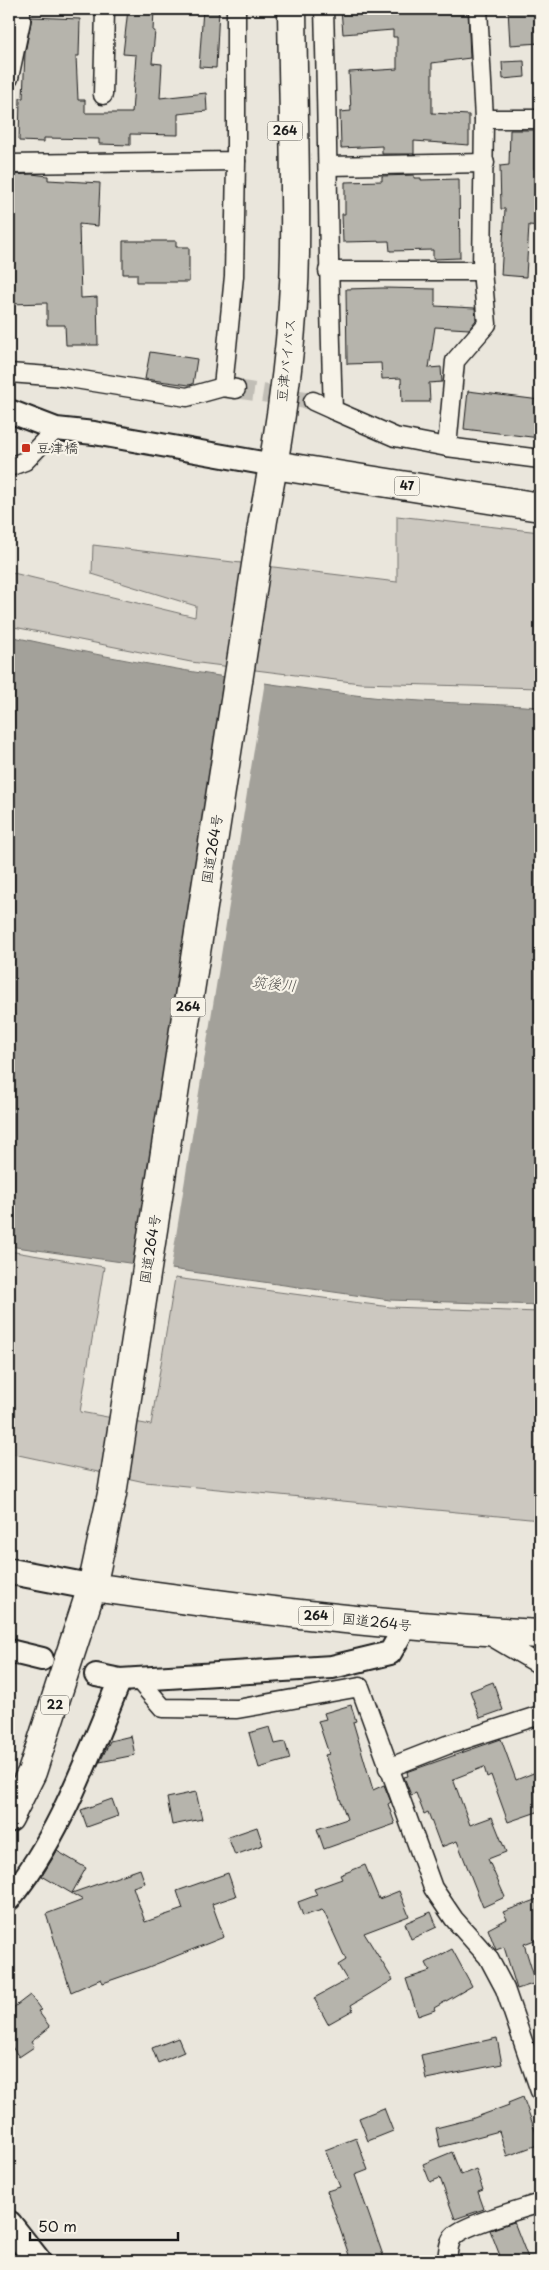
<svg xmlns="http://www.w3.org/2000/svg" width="549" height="2270" font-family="'Playpen Sans','Klee One',sans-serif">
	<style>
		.green { fill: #ccc8c0; stroke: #74726e }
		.water { fill: #a3a19a; stroke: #6d6c68 }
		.pier { fill: #eae6dc }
		.building { fill: #b6b4ac; stroke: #1c1c1c }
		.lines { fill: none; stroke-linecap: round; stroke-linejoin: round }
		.minor-tunnel { stroke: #c1beb6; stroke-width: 18; stroke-dasharray: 18 9; stroke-linecap: butt }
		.minor-casing { stroke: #1c1c1c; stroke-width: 21 }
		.tertiary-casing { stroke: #1c1c1c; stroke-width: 26 }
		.secondary-casing { stroke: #1c1c1c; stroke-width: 29 }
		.primary-casing { stroke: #1c1c1c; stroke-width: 31 }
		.trunk-casing { stroke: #1c1c1c; stroke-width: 31 }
		.minor { stroke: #f7f3e8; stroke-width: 18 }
		.tertiary { stroke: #f7f3e8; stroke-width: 22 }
		.secondary { stroke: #f7f3e8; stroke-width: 25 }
		.primary { stroke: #f7f3e8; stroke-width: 28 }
		.trunk { stroke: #f7f3e8; stroke-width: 28 }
		.poi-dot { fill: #c8321e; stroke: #f7f3e8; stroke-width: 2 }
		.labels { text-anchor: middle; stroke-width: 4.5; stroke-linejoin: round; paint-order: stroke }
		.shield { fill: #f7f3e8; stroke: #5e5c59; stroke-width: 1 }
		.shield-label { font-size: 12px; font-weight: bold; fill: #1c1c1c }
		.street-label { font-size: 14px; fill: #1c1c1c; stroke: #f7f3e8 }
		.poi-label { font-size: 14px; fill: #1c1c1c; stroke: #f7f3e8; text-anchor: start }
		.water-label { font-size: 15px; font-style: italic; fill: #52514e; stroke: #f7f3e8 }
	</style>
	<rect width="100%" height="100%" fill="#eae6dc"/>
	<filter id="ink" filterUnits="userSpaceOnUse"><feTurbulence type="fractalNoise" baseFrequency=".02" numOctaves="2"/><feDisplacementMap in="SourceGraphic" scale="10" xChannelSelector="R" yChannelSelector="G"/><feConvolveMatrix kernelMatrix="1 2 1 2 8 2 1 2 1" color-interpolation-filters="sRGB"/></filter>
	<g filter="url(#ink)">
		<g class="green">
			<path d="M397 516 540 532V688L360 683 191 662 9 626V572L195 617 196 606 92 574 93 545 397 582Z"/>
			<path d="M9 1251 104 1267 80 1412 151 1425 175 1278 390 1307 540 1312V1520L145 1482 9 1453Z"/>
		</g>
		<path class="water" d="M9 636C126 662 244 682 363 696 421 703 481 703 540 707V1305L390 1300 9 1246Z"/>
		<path class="pier" d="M230 676 265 681 170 1273 136 1268Z"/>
		<g class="building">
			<path d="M128 9H154L153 31H155L152 63 162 64 160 98 206 93 207 111 178 114V135L130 134V145L99 144V139L44 138V142L19 141 20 98H23L25 53 32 17 80 19 79 56H76L78 100H85V113H132L136 55 123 54Z"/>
			<path d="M203 9H219L216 68 199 67Z"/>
			<path d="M341 9H468L470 58 432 63V113L469 115V145L414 141V154H382V146L341 148 340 112 351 111 349 72 397 69V37H393V30L343 34Z"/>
			<path d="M508 9H537L540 43 510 45Z"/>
			<path d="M524 61 525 77 503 79 502 62Z"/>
			<path d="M510 130H534V169H540V226L529 225 526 277 501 275 505 209H501L500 166 509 165Z"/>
			<path d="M32 174 48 176V180L100 183 98 226 79 224 81 298 97 297 98 345H66L65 325H47V303L10 304V175Z"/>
			<path d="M414 175V178H421V180L459 179 460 258 433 259V250L390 251 389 241 343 242 342 214H345V182L382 181V176Z"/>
			<path d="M123 241H176V247H189V282H137V274H123Z"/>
			<path d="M383 288 435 289V306L475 308 476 320 469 329 435 327 429 368 441 367 442 382 429 383 430 402H402L401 378 382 379 381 363 347 364 346 289Z"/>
			<path d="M150 352 197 359 193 384 189 385 145 379Z"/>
			<path d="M468 391 540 400V438L464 429Z"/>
			<path d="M493 1682 503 1710 480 1718 470 1691Z"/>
			<path d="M351 1705 356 1721 353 1722 373 1790 384 1785 391 1802 388 1804 395 1824 324 1849 317 1829 347 1819 325 1755 329 1754 318 1721 326 1719 324 1713Z"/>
			<path d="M270 1727 275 1744 285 1742 290 1759 259 1768 249 1733Z"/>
			<path d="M131 1736 135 1755 100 1762 110 1741Z"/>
			<path d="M501 1739 516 1780 536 1772 540 1783V1811L508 1822 491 1775 487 1777 484 1767 453 1779 470 1825 492 1817 506 1852 488 1859 505 1897 483 1907 457 1841 441 1847 428 1812 424 1814 416 1793 411 1795 404 1777 408 1776 407 1772Z"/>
			<path d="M196 1792 202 1819 172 1825 167 1798Z"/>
			<path d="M112 1799 118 1816 87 1827 81 1810Z"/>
			<path d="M257 1827 263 1845 235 1855 228 1837Z"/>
			<path d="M57 1851 86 1868 72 1893 140 1869 145 1883 133 1887 145 1922 183 1909 177 1891 228 1873 236 1896 212 1904 224 1937 146 1968 103 1983 101 1979 71 1992 46 1914 83 1900 42 1876Z"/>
			<path d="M365 1865 379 1899 399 1891 409 1916 364 1933 393 1980 351 2005 353 2010 328 2024 314 1998 347 1980 338 1965 346 1960 324 1912 322 1910 303 1916 298 1902 317 1895 314 1889 342 1879 340 1875Z"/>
			<path d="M540 1898V1938L524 1944 536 1983 517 1989 504 1947 496 1950 488 1929 507 1919 503 1912Z"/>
			<path d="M431 1912 437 1927 411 1939 405 1923Z"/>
			<path d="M452 1949 472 1986 434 2008 435 2010 418 2016 406 1979 430 1971 426 1963Z"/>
			<path d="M30 1995 41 2010 38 2011 50 2027 31 2042 34 2047 19 2057 9 2043V2011Z"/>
			<path d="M178 2038 184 2052 158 2063 152 2048Z"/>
			<path d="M497 2038 502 2064 426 2079 421 2055Z"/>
			<path d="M523 2097 540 2144 507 2156 499 2131 440 2147 436 2128 471 2119 509 2105 508 2103Z"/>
			<path d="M384 2108 393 2131 368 2141 359 2118Z"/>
			<path d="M356 2138 368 2170 355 2175 385 2261H351L327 2191 340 2187 325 2150Z"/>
			<path d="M452 2152 461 2175 476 2169 483 2190 478 2192 484 2209 455 2219 440 2178 430 2182 423 2164Z"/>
			<path d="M514 2222 528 2258 520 2261H502L490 2230Z"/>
		</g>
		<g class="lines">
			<path class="minor-tunnel" d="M236 389 313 401"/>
			<defs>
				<g id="minor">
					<path d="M324 9C328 143 328 276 333 410L395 437 447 447 540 459"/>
					<path d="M9 78 21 21V9"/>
					<path d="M103 95 105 9"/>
					<path d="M484 119H540"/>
					<path d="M9 164 236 161V9"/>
					<path d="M328 166 485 163"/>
					<path d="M328 271H482"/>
					<path d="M9 373 63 377 187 397 223 387 236 389"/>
					<path d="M223 387 234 276 236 161"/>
					<path d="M313 401 333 410"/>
					<path d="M447 447 455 361 487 324 482 271 484 119 478 9"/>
					<path d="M9 467 25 461 56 429"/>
					<path d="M487 1634 540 1665"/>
					<path d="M137 1678 163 1708 237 1709 360 1687 433 1888 454 1919 488 1957 505 1989 540 2091"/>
					<path d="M388 1768 447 1745 540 1715"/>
					<path d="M447 2261C448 2253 448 2241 455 2235 467 2224 522 2209 540 2203"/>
				</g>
				<g id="tertiary">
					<path d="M9 411 56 429 94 433 274 465"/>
					<path d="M9 1651 42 1659"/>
					<path d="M96 1675 120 1680 332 1667 390 1653 406 1625"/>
					<path d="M9 1899C61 1835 88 1755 120 1680"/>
				</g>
				<g id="secondary">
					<path d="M9 1571 92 1587"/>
					<path d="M9 2224 38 2261"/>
				</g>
				<g id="primary">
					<path d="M274 465 540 507"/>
					<path d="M9 1818 32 1772 92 1587"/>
				</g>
				<path id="trunk" d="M292 9C293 90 296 171 295 252 294 342 280 433 263 520L112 1494 92 1587C241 1608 390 1627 540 1634"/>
			</defs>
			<use href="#minor" class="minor-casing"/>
			<use href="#tertiary" class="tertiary-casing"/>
			<use href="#secondary" class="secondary-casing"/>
			<use href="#primary" class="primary-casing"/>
			<use href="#trunk" class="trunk-casing"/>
			<use href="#minor" class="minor"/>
			<use href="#tertiary" class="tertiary"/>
			<use href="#secondary" class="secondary"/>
			<use href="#primary" class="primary"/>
			<use href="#trunk" class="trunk"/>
		</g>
	</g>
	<rect class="poi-dot" x="21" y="443" width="10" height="10" rx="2.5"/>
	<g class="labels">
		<g class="shield">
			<rect x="267.5" y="121.5" width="35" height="19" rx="4"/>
			<rect x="394.5" y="476.5" width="25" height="19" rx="4"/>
			<rect x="170.5" y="997.5" width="35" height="19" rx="4"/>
			<rect x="298.5" y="1606.5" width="35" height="19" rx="4"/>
			<rect x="41" y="1695.5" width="28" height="19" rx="4"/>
		</g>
		<g class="shield-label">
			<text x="285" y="135">264</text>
			<text x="407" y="490">47</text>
			<text x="188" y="1011">264</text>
			<text x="316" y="1620">264</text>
			<text x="55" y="1709">22</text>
		</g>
		<g class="street-label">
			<text transform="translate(286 360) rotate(-84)" y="5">豆津バイパス</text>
			<text transform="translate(212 849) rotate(-81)" y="5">国道264号</text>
			<text transform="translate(150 1249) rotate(-81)" y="5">国道264号</text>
			<text transform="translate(377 1622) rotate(6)" y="5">国道264号</text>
		</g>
		<g class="poi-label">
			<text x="36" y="453">豆津橋</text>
		</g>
		<g class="water-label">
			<text transform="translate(274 984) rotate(5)" y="5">筑後川</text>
		</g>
	</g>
	<rect width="549" height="2270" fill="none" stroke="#f7f3e8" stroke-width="30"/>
	<rect x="15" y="15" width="519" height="2240" fill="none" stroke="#1c1c1c" stroke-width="2" filter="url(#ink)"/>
	<path d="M30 2232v8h148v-8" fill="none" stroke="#1c1c1c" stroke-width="2.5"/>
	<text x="38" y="2232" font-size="15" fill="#1c1c1c" stroke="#f7f3e8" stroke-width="4" paint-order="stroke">50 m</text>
</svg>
